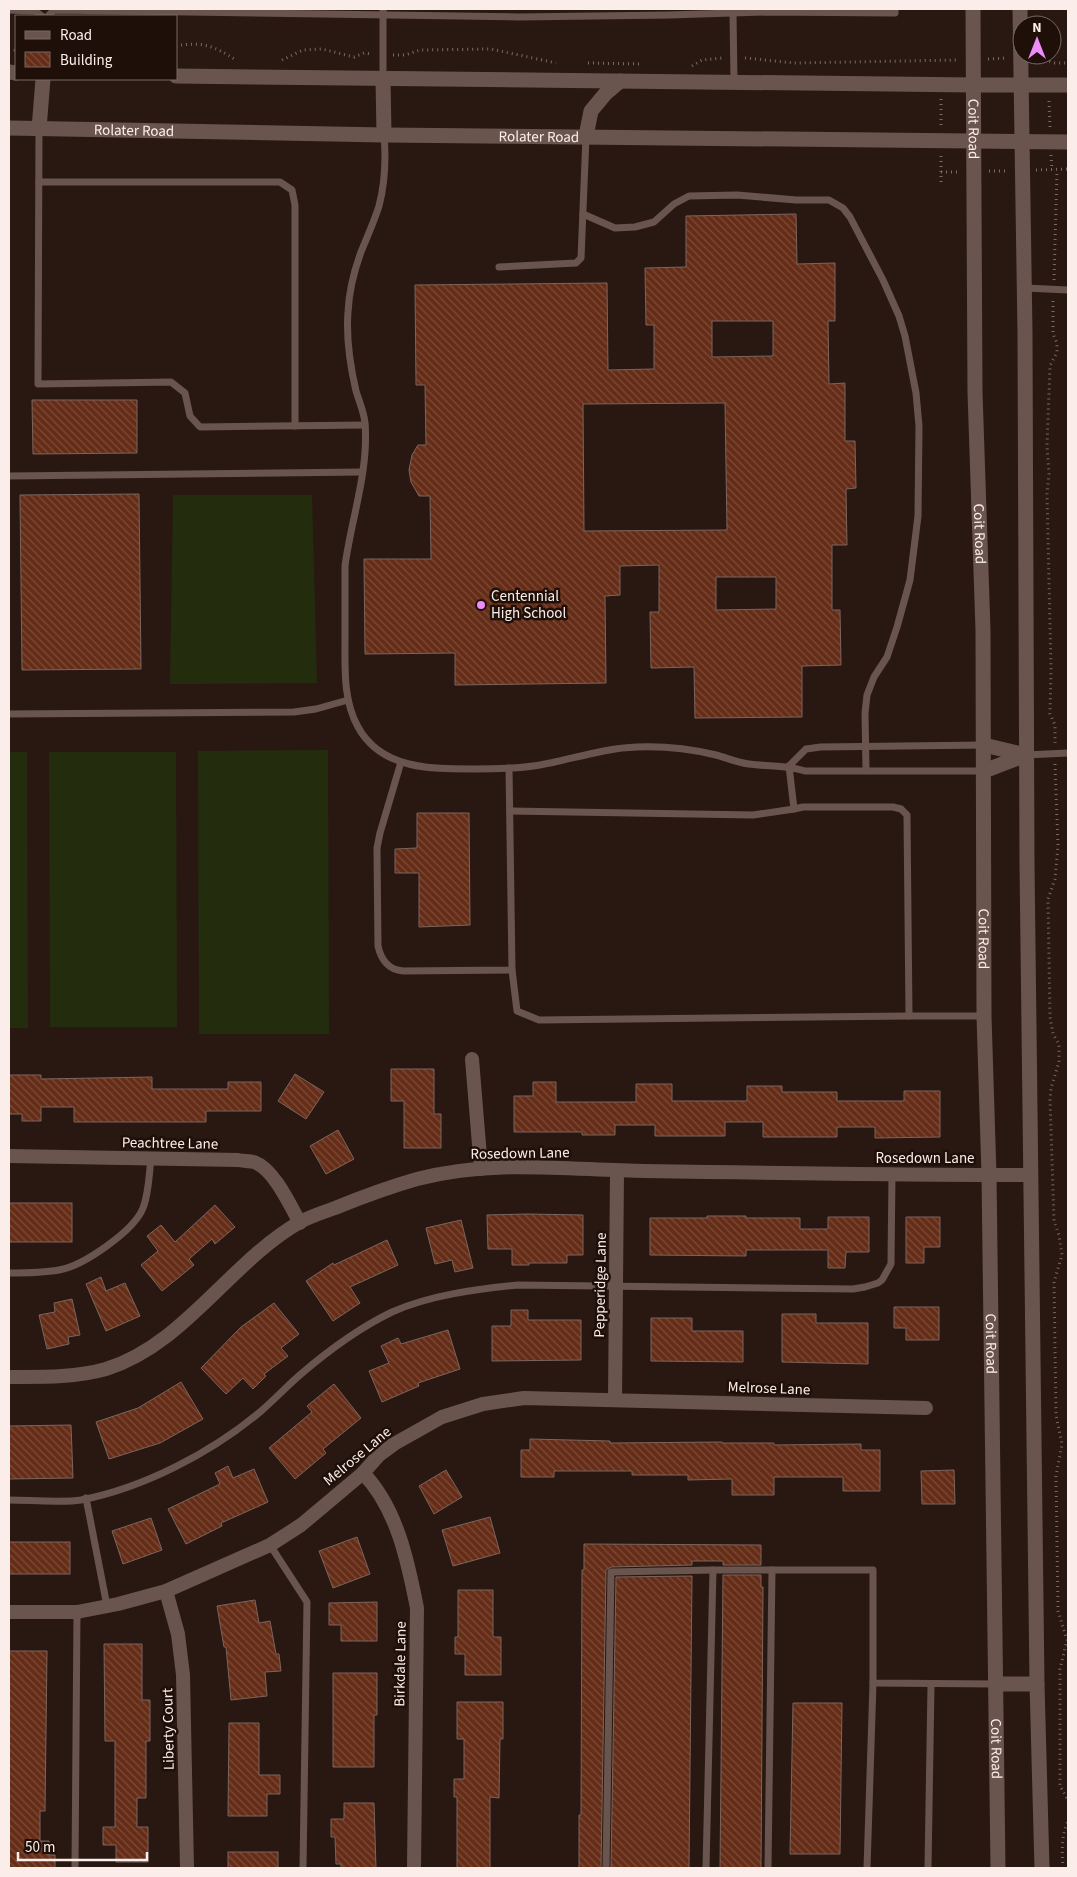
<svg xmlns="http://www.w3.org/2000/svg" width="1077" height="1877" font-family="'Source Sans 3',sans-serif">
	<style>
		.garden { fill: #232d0d }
		.building { fill: url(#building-back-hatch); stroke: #7a655e; fill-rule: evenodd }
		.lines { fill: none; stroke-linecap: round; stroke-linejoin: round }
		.path { stroke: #796a65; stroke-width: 3; stroke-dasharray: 1 4; stroke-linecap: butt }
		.lane { stroke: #6a554e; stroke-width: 7 }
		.street { stroke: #6a554e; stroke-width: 14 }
		.secondary { stroke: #6a554e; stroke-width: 15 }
		.poi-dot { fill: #ed8cfa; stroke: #1f0f09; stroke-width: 2 }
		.labels { text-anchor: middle; stroke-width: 5; stroke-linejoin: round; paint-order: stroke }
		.street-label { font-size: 15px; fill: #fbeeea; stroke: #1f0f09 }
		.poi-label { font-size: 15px; fill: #fbeeea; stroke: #1f0f09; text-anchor: start }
	</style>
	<defs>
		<pattern id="building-back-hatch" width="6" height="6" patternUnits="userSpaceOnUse" patternTransform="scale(1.25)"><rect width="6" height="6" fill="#652d17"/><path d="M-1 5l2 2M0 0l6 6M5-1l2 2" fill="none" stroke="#7c4c39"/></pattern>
	</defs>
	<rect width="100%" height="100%" fill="#291812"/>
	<g class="garden">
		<path d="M173 495H312L317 683 170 684Z"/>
		<path d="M328 750 329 1034H199L198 751Z"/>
		<path d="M9 752H27L28 1028H9Z"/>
		<path d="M49 752H176L177 1027H50Z"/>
	</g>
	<g class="building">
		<path d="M796 214 797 264 835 263V321H828L829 384 845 383V441H855L856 488 846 489 847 545H832V610H840L841 665 802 666V717L695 718 694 667 651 668 650 612H659V565L620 566V595L605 596 606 683 455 685V653L365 654 364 559H431L430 496H419L411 482 409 470 412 455 418 445H426L425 385H416L415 285 607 283 608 370 654 369V325H646L645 268 686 267V216ZM712 321H773V356L712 357ZM725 403 727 530 584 531 583 404ZM716 577H776V609L716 610Z"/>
		<path d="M32 400H137V453L33 454Z"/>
		<path d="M139 494 141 669 22 670 20 495Z"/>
		<path d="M417 813H469L470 925 419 927V873H395V849L417 848Z"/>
		<path d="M391 1069H434V1114H441V1148H404V1101H391Z"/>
		<path d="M295 1074 324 1092 306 1119 278 1101Z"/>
		<path d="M9 1075H41V1079L152 1077V1089H228V1082H261V1111H206V1122H74V1107H41V1121H22V1114H9Z"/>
		<path d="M533 1082H556V1102H636V1084H672V1101H747V1086H782V1092H837V1101H904V1091H940V1137L875 1138V1127H837V1137H763V1122H725V1136H655V1125H615V1135H582V1132H514V1096H533Z"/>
		<path d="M338 1130 354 1159 326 1174 310 1146Z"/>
		<rect x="9" y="1203" width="63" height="39"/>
		<path d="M215 1205 235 1227 215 1244 212 1239 189 1259 194 1265 162 1291 141 1265 158 1251 147 1236 161 1225 175 1242Z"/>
		<path d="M527 1214 583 1215V1255H567V1263H529V1265H512V1249H488L487 1215Z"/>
		<path d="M707 1216H746V1218H800V1229H828V1217H869V1252H846L845 1268H828V1250H746V1256L650 1255V1218H707Z"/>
		<path d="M906 1217H940V1247H924V1263H906Z"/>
		<path d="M461 1220 473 1268 455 1272 452 1260 435 1264 426 1228Z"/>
		<path d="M387 1240 398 1265 350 1287 360 1303 333 1321 306 1281 333 1263 334 1265Z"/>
		<path d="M101 1277 106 1291 125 1283 140 1316 106 1331 86 1284Z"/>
		<path d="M72 1299 80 1335 68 1337 69 1344 47 1349 39 1315 55 1312 54 1303Z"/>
		<path d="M274 1303 299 1334 281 1348 288 1356 264 1374 266 1376 253 1389 243 1378 226 1394 201 1368 241 1327Z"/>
		<path d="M894 1307H939V1340H906V1328H894Z"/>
		<path d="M511 1310H528V1320H581V1360L492 1361V1326H511Z"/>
		<path d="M782 1314H816V1323H868V1364L782 1362Z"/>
		<path d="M651 1318H692V1331H743V1362L651 1361Z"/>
		<path d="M448 1330 460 1369 418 1383 419 1386 382 1402 369 1371 389 1363 381 1346 398 1338 401 1344Z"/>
		<path d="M181 1382 203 1419 160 1443 109 1459 96 1422 138 1408Z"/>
		<path d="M334 1384 361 1418 323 1449 326 1453 295 1479 269 1448 312 1412 307 1406Z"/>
		<path d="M71 1425 73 1478 9 1479V1426Z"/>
		<path d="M530 1439 610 1441V1443L722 1442V1443H774V1445L861 1444V1450H880V1491H843V1477H774V1495H732V1479L688 1480V1475H632V1471H554V1477H521V1450H530Z"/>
		<path d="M228 1466 233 1478 254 1469 268 1502 221 1523 222 1526 186 1544 168 1509 220 1484 215 1473Z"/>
		<path d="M446 1470 462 1497 434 1514 419 1486Z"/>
		<path d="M954 1470 955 1504H922L921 1471Z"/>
		<path d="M490 1517 500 1553 453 1566 442 1530Z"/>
		<path d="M151 1518 162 1550 123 1564 112 1531Z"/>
		<path d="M357 1537 370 1574 333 1588 319 1551Z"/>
		<rect x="9" y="1542" width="61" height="32"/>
		<path d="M584 1544 761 1545V1565H723V1561H692V1565L611 1567 606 1570 601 1868H579V1815H581L582 1570H584Z"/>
		<path d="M723 1575H761V1587H763L761 1868H720Z"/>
		<path d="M692 1576 689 1868H611L616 1577Z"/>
		<path d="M458 1590H493V1637H501V1675H465V1654H455V1637H458Z"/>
		<path d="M255 1600 259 1623 270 1621 276 1654H279L281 1671 265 1672 267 1696 231 1700 226 1647H224L217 1606Z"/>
		<path d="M377 1602V1641H341V1625H329V1603Z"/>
		<path d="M104 1644H142V1700H150V1741H146V1798H137V1827H148V1862H116V1845H103V1827H115V1741H105Z"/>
		<path d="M9 1651H47L45 1811H40V1841H49V1855H55V1868H9Z"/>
		<path d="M333 1673H377V1715H374V1767H333Z"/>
		<path d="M457 1702H503V1739H500L499 1798 490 1797V1868H457V1797H454V1779H464V1739H457Z"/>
		<path d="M793 1703H842L840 1854H790Z"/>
		<path d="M229 1723H259V1775H280V1794H267V1816H228Z"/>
		<path d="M344 1803H374L376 1868H341V1864H336L335 1837H331V1819H344Z"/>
		<rect x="228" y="1852" width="50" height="16"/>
	</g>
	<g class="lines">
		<g class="path">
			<path d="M176 46C202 41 214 46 236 60"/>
			<path d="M9 52 16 50"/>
			<path d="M393 55H405L420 50 491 49 556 63"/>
			<path d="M1035 57 1055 63H1068"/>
			<path d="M745 58 794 63 959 60"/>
			<path d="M988 59 1006 58"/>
			<path d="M282 60 303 50 322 49 354 57 364 53 371 54"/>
			<path d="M588 63 641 64"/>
			<path d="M692 66 702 60 722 58"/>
			<path d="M941 99V125"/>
			<path d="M1049 101 1050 127"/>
			<path d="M1051 155 1052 170"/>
			<path d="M1036 170 1068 169"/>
			<path d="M989 171H1008"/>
			<path d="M941 172H960"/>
			<path d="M941 182V156"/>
			<path d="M1054 280 1057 170"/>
			<path d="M1053 301V334L1057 343V352L1050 366 1047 445 1049 474 1047 494 1051 668 1050 714 1055 725V743"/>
			<path d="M1055 764 1058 846 1055 879 1048 899 1050 1017 1053 1034 1059 1044V1062L1051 1088 1050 1100 1054 1221 1059 1235 1062 1255 1054 1282 1056 1415 1062 1444 1056 1476 1058 1611 1067 1640 1060 1669V1786L1068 1800"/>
			<path d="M1063 1868C1062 1852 1061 1836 1068 1821"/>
		</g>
		<g class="lane">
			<path d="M383 9V78"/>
			<path d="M9 10 35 11 42 16"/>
			<path d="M733 13 734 82"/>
			<path d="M48 16 54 10 519 17 669 15 766 12 895 13V9"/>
			<path d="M39 129 38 384 171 382 185 393 190 416 200 427 365 425"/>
			<path d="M384 135C386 158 385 183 379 206 374 222 367 237 361 252 354 271 349 291 348 312 346 338 350 365 356 391 359 401 364 412 365 423 369 471 351 520 345 566 345 590 345 614 345 638 345 668 343 700 358 727 381 769 430 769 472 769 495 769 518 769 540 765 573 759 604 748 637 747 663 746 691 749 716 755 727 758 738 763 749 764 770 767 784 764 805 771H984"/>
			<path d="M39 182H280L292 190 295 205V426"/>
			<path d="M583 214 615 228 635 227 654 222 674 204 689 196 737 195 796 200H829L843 208 850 217 883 280 899 316 905 336 916 393 919 426 918 516 910 580 897 627 887 657 874 677 867 695 865 713 866 770"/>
			<path d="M499 267 576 263 581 258 586 137"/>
			<path d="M1025 288 1068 290"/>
			<path d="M9 476 362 472"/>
			<path d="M9 714 294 712 316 709 348 700"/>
			<path d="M1026 755 1068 753"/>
			<path d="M401 762 380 833 377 848 378 946C381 960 389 970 403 971L512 970 509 768"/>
			<path d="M789 766 794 809 803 807H893L901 809 907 815 909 1016H984"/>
			<path d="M789 766 806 749 821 747 984 745"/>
			<path d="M510 811 753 815 794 809"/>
			<path d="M512 970 517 1011 539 1020 909 1016"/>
			<path d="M9 1273C25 1273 42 1273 59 1270 83 1266 134 1231 143 1208 149 1193 149 1174 151 1158"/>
			<path d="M86 1498 107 1606"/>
			<path d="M9 1500C29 1500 62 1503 81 1500 143 1488 211 1453 260 1412 274 1400 287 1386 301 1374 329 1350 359 1328 392 1312 430 1295 477 1289 518 1285L853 1289 865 1287 878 1283 882 1280 891 1264 892 1174"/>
			<path d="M270 1545 307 1602 303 1868"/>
			<path d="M75 1868 77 1612"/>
			<path d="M606 1868 611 1572 713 1570"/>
			<path d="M706 1868 713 1570H772"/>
			<path d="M768 1868 772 1570H873V1683L996 1684"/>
			<path d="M867 1868 873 1683"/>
			<path d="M928 1868 931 1685"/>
		</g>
		<g class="street">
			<path d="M472 1059 481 1169"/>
			<path d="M9 1156 238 1160C243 1161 249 1161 254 1162 274 1169 290 1205 300 1223"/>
			<path d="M9 1377C41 1377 74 1378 106 1369 184 1345 230 1262 300 1222 311 1216 324 1212 335 1208 362 1197 389 1187 417 1179 492 1159 569 1170 645 1171 773 1173 902 1175 1031 1175"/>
			<path d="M615 1400 617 1171"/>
			<path d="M363 1473C397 1508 408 1562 417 1608L414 1868"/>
			<path d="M166 1591 178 1634 183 1675 187 1868"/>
			<path d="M9 1612H77L118 1604 166 1591 270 1545 301 1525 363 1473 379 1455 394 1444 442 1417 483 1404 524 1398 926 1408"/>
		</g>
		<g class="secondary">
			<path id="s1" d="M973 9 975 392 983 630 984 1016 989 1175 998 1868"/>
			<path d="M1020 9 1025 333 1027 864 1037 1684 1042 1868"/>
			<path d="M9 72 16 73"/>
			<path d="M176 76 974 85H1068"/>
			<path d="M383 78 384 135"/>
			<path id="s2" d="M9 128 384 135 1068 142"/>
			<path d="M39 129 43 79"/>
			<path d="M586 136 591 111 606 93 620 81"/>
			<path d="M984 745 1026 755"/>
			<path d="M984 771 1026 755"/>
			<path d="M996 1684H1037"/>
		</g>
	</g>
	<circle class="poi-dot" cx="481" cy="605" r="5"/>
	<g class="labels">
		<g class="street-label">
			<text dy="5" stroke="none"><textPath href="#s1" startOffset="120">Coit Road</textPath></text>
			<text dy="5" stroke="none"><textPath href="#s2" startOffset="125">Rolater Road</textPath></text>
			<text dy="5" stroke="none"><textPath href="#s2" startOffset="530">Rolater Road</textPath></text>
			<text dy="5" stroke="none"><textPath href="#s1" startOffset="525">Coit Road</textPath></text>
			<text dy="5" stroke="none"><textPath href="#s1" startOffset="930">Coit Road</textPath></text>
			<text transform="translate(170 1143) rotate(1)" y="5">Peachtree Lane</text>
			<text transform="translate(520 1153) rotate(-1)" y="5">Rosedown Lane</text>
			<text x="925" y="1163">Rosedown Lane</text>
			<text transform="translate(600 1285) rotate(-89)" y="5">Pepperidge Lane</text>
			<text dy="5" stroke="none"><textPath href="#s1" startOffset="1335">Coit Road</textPath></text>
			<text transform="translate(769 1388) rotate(2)" y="5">Melrose Lane</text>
			<text transform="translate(357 1456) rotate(-40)" y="5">Melrose Lane</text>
			<text transform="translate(400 1664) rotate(-89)" y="5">Birkdale Lane</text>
			<text transform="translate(168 1729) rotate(-91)" y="5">Liberty Court</text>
			<text dy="5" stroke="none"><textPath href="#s1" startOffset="1740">Coit Road</textPath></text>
		</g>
		<g class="poi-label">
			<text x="491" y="601">Centennial<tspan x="491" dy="17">High School</tspan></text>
		</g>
	</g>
	<rect width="1077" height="1877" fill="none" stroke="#fbeeea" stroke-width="20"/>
	<rect x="15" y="15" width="162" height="65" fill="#1f0f09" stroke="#776863"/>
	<rect x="25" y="31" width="25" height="8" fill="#6a554e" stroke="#776863"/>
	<text x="60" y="40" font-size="15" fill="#fbeeea">Road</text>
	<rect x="25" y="52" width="25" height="15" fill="url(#building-back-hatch)" stroke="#776863"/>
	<text x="60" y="65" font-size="15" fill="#fbeeea">Building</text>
	<g transform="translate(1037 40)"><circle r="24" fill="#1f0f09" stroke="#776863"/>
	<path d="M0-4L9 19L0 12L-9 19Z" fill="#ed8cfa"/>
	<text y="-8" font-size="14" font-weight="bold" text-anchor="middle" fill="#fbeeea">N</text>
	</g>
	<path d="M18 1852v8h129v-8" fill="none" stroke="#fbeeea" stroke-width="2.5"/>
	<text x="25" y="1852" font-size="15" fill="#fbeeea" stroke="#1f0f09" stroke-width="4" paint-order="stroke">50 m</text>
</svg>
